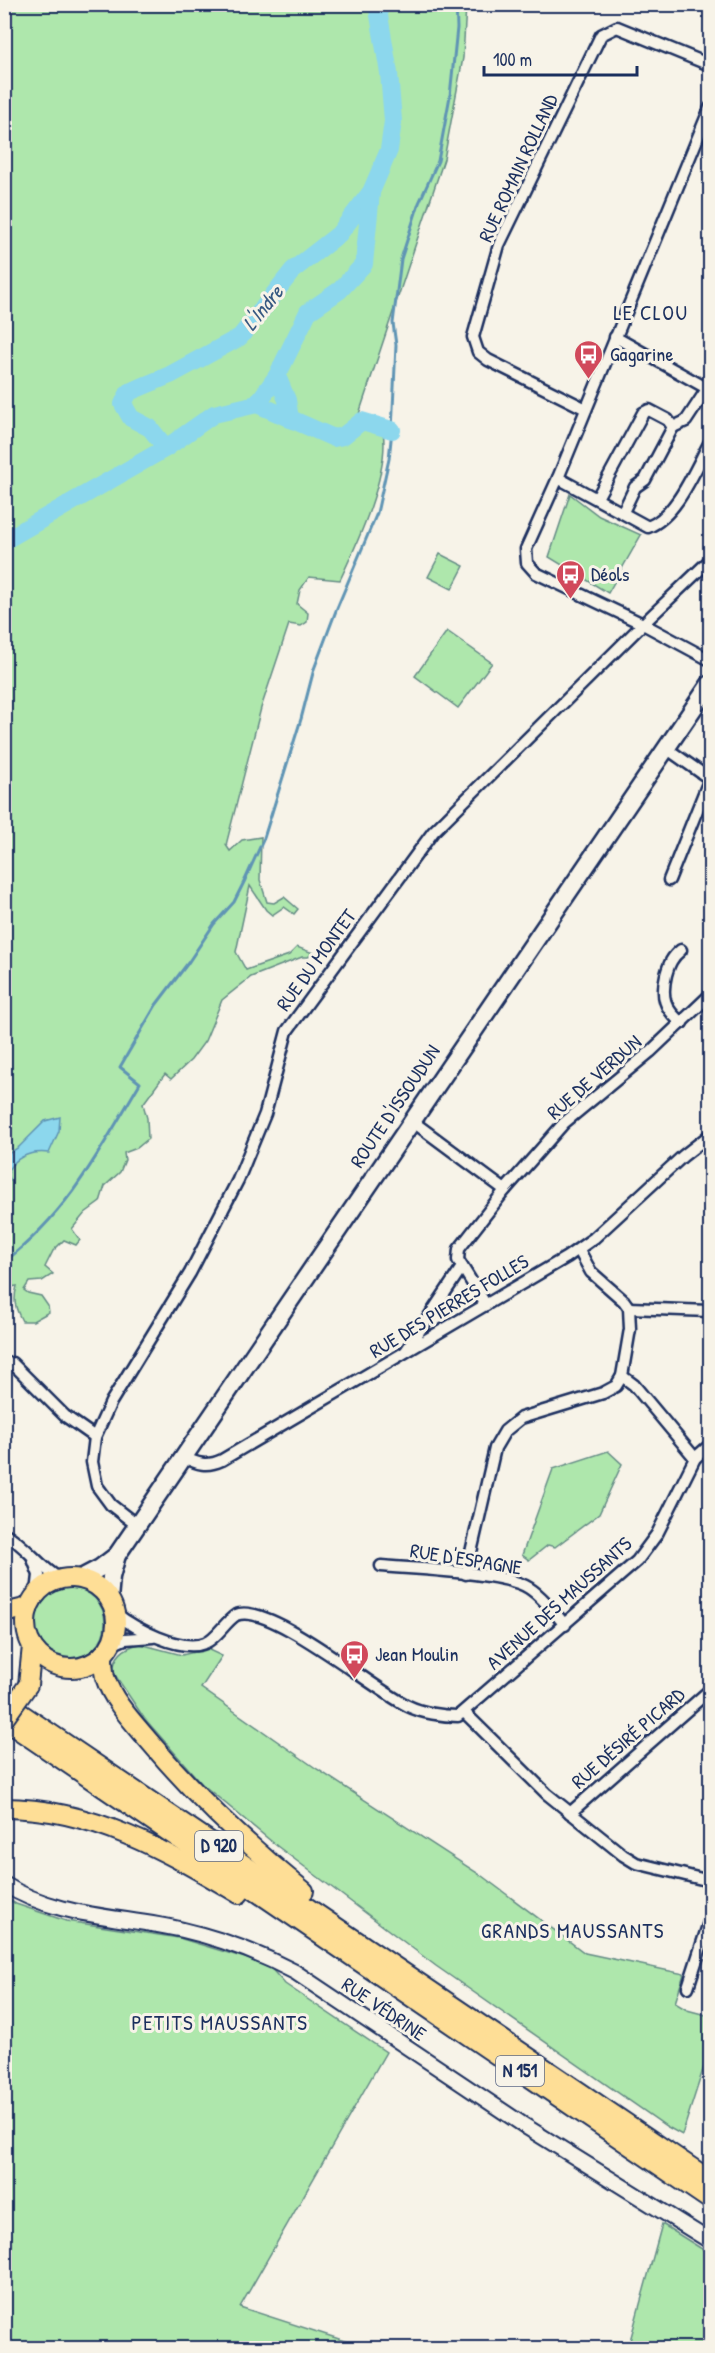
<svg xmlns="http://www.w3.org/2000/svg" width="715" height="2353" font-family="'Patrick Hand',sans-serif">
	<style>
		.green { fill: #aee7ac; stroke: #648b85; stroke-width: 1.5 }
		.water { fill: #8cd7ed; stroke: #5f94b4; stroke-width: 1.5 }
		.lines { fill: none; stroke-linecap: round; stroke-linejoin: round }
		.stream { stroke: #5f94b4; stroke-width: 3 }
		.river { stroke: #8cd7ed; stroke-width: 18 }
		.minor-casing { stroke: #1b2f5e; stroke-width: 15 }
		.tertiary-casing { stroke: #1b2f5e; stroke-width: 18 }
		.secondary-casing { stroke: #1b2f5e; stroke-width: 21 }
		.primary-casing { stroke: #1b2f5e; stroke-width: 22 }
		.trunk-casing { stroke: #1b2f5e; stroke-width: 22 }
		.minor { stroke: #f7f3e8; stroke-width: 10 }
		.tertiary { stroke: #f7f3e8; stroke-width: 14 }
		.secondary { stroke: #f7f3e8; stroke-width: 16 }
		.primary { stroke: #fede96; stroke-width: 18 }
		.trunk { stroke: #fede96; stroke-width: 18 }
		.primary-bridge-casing { stroke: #1b2f5e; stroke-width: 22; stroke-linecap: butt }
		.primary-bridge { stroke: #fede96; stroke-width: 18 }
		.labels { text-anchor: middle; stroke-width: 6; stroke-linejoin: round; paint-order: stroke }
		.shield { fill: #f7f3e8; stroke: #5d6a87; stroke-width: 1.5 }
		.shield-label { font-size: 18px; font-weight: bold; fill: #1b2f5e }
		.street-label { font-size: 20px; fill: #1b2f5e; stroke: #f7f3e8 }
		.poi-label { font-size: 20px; fill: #1b2f5e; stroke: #f7f3e8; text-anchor: start }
		.water-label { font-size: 21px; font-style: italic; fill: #375982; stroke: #f7f3e8 }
		.neighbourhood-label { font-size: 21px; letter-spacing: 1.5px; fill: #1b2f5e; stroke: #f7f3e8 }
	</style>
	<rect width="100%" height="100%" fill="#f7f3e8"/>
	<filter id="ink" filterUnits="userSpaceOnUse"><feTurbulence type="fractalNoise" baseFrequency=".0167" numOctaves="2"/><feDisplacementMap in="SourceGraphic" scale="12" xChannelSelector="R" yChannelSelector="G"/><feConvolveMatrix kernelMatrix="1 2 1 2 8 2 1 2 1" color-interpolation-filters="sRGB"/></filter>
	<g filter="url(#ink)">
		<g class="green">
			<path d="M5 5H466L463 58 444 159 354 429 362 426 383 432C390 472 357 544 340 580L309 577 300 590 297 604 308 613 307 622 301 626 289 624 261 708 226 845 230 851 242 840 261 837 260 880 267 902 274 903 284 897 298 909 294 914 284 907 272 915 266 910 250 886 236 952 246 970 289 955 297 947 313 953 308 957H302L251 977 222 1000 205 1041 191 1060 171 1079 165 1074 143 1104 147 1118 148 1139 137 1148 124 1153 125 1160 120 1172 105 1186 100 1202 85 1213 72 1229 80 1240 76 1245 64 1240 53 1251 45 1267 53 1274 42 1281 29 1282 24 1290 28 1293 41 1296 48 1306 49 1312 33 1321H22C15 1308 13 1300 17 1286L5 1288Z"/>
			<path d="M570 494 599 516 641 535 608 593 549 557Z"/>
			<path d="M440 554 464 566 452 589 428 577Z"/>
			<path d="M447 631 492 663 458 708 415 676Z"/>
			<path d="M608 1451 622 1464 599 1514 555 1547 548 1545 529 1560 522 1555 553 1469Z"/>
			<circle cx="70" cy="1623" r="35"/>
			<path d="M140 1644 182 1655 207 1649 222 1656 201 1688 317 1769 482 1876 585 1953 684 1974 675 2003 687 2010 710 2016V2048L682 2135 666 2126 436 1966 277 1846 202 1784 144 1718 113 1672C114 1655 125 1647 140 1644Z"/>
			<path d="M4 1897 16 1904 66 1921 179 1938 268 1965 285 1984 386 2052 240 2307 367 2348H5Z"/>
			<path d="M662 2224 710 2254V2348H628Z"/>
		</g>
		<path class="water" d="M60 1117 59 1131 49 1153C32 1151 18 1155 8 1170L10 1181 5 1182V1156L19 1147 45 1121Z"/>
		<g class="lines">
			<path class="stream" d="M4 1262C69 1212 99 1152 140 1083L120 1067 156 1005 188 963 214 924 234 902 245 880 264 838 301 719 314 669 337 608 377 513 389 459 392 430 396 345 393 323 401 259 419 203 438 161 450 96 457 28 456 4"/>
			<g class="river">
				<path d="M277 376 287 400 290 419"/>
				<path d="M257 404 334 438 343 436 362 421 392 430"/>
				<path d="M166 448 150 428 131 418 123 404 129 392 170 375 240 337 293 270 339 234 371 192 389 150 393 121 389 73 377 4"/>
				<path d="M4 541 166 448 214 414 257 404 277 376 308 312 340 290 364 264 371 193"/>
			</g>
			<defs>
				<g id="minor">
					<path d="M710 108 558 478 526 549 527 563 536 573 643 624 710 660"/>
					<path d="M615 337 710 390"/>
					<path d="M586 409 488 360 478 352 473 337 499 245 601 35 617 27 710 65"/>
					<path d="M673 427 686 421 707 389"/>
					<path d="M558 478 648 527C677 516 695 469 710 442"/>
					<path d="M597 498 643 413 649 410 668 420 673 427 645 480 635 487 623 512"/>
					<path d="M666 748 710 779"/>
					<path d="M669 880 710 778"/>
					<path d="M681 950C672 957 669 964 666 975 661 996 664 1009 682 1023"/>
					<path d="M412 1121 505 1190"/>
					<path d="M579 1250 591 1272 624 1301 629 1308 630 1329 622 1376 634 1385 695 1458"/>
					<path d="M486 1305 458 1260 459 1249 505 1190 564 1123 650 1052 710 995"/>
					<path d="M629 1308 709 1311"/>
					<path d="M406 1351 462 1267"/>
					<path d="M12 1363 65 1416 95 1437"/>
					<path d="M184 1457C197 1464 207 1467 222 1460L567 1257 594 1238 683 1156 710 1135"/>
					<path d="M138 1526 111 1505 97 1486 92 1462 95 1437 111 1402 190 1273 238 1180 265 1114 287 1031 433 832 643 624 710 560"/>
					<path d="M4 1533C26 1545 39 1567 60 1579"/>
					<path d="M33 1559 39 1575 37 1593"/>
					<path d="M381 1566C414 1569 505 1572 529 1588 543 1597 554 1612 565 1625"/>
					<path d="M466 1574 495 1448 505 1431 521 1418 603 1393 616 1386 622 1376"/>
					<path d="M115 1613C134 1628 181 1653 205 1643 217 1638 225 1622 236 1615 269 1601 374 1690 408 1706 422 1713 443 1716 458 1716L637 1561 657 1534 695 1458 710 1445"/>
					<path d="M109 1646 125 1639 153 1637"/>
					<path d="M464 1712 547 1794 623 1855 636 1863 710 1881"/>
					<path d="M570 1813 710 1690"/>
					<path d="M688 1987 710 1919"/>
				</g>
				<path id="tertiary" d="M4 1884C57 1918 124 1916 183 1930 222 1939 259 1953 295 1972L525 2126 710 2241"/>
				<g id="secondary">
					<path d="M79 1579 100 1568 117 1555 710 684"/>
					<path d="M109 1599 111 1577 117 1555"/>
				</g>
				<g id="primary">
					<circle cx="71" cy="1623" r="45"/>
					<path d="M28 1685 32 1646"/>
				</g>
				<g id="trunk">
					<path d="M4 1613 29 1607"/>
					<path d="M103 1654C103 1661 103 1669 105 1677 112 1700 133 1722 149 1741 196 1797 247 1845 304 1891"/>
					<path d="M4 1702 710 2180"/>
					<path d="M4 1720 710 2200"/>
					<path d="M4 1808C92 1808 166 1851 239 1894"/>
				</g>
			</defs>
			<use href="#minor" class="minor-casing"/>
			<use href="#tertiary" class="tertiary-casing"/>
			<use href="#secondary" class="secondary-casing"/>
			<use href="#primary" class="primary-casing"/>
			<use href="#trunk" class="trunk-casing"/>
			<use href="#minor" class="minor"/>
			<use href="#tertiary" class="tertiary"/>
			<use href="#secondary" class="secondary"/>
			<use href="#primary" class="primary"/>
			<use href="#trunk" class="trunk"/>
			<defs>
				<path id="primary-bridge" d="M4 1719 28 1685"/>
			</defs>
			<use href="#primary-bridge" class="primary-bridge-casing"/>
			<use href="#primary-bridge" class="primary-bridge"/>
		</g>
	</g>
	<defs>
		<symbol id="bus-pin" viewBox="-11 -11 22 30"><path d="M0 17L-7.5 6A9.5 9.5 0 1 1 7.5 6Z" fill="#d1495b" stroke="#f7f3e8"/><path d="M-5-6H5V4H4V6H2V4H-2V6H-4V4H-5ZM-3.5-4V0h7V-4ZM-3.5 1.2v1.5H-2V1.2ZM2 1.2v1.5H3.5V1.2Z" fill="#fff"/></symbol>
	</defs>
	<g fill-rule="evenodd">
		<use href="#bus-pin" x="572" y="338" width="33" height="45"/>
		<use href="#bus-pin" x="554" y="558" width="33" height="45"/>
		<use href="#bus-pin" x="338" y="1638" width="33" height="45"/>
	</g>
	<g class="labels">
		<g class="shield">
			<rect x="195" y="1831" width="48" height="30" rx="4.5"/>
			<rect x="496" y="2056" width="48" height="30" rx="4.5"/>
		</g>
		<g class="shield-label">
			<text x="219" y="1852">D 920</text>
			<text x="520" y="2077">N 151</text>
		</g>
		<g class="street-label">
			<text transform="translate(518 168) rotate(-65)" y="7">RUE ROMAIN ROLLAND</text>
			<text transform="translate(316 960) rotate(-54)" y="7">RUE DU MONTET</text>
			<text transform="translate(594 1077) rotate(-41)" y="7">RUE DE VERDUN</text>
			<text transform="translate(395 1106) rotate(-56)" y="7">ROUTE D'ISSOUDUN</text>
			<text transform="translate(449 1306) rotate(-31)" y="7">RUE DES PIERRES FOLLES</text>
			<text transform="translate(466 1559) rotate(9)" y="7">RUE D'ESPAGNE</text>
			<text transform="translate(559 1603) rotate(-42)" y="7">AVENUE DES MAUSSANTS</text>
			<text transform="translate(628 1738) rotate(-41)" y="7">RUE DÉSIRÉ PICARD</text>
			<text transform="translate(384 2009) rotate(34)" y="7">RUE VÉDRINE</text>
		</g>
		<g class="poi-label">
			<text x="610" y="361">Gagarine</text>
			<text x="591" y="581">Déols</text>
			<text x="375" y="1661">Jean Moulin</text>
		</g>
		<g class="water-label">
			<text transform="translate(263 308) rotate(-51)" y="7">L'Indre</text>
		</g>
		<g class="neighbourhood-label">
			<text x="651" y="320">LE CLOU</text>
			<text x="573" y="1938">GRANDS MAUSSANTS</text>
			<text x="220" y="2030">PETITS MAUSSANTS</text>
		</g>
	</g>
	<rect width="715" height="2353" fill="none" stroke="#f7f3e8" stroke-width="24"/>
	<rect x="12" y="12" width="691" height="2329" fill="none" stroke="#1b2f5e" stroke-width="2" filter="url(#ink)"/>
	<path d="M484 66v9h153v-9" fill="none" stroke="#1b2f5e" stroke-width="3"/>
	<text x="493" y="66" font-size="18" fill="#1b2f5e" stroke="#f7f3e8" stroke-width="4.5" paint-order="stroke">100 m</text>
</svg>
